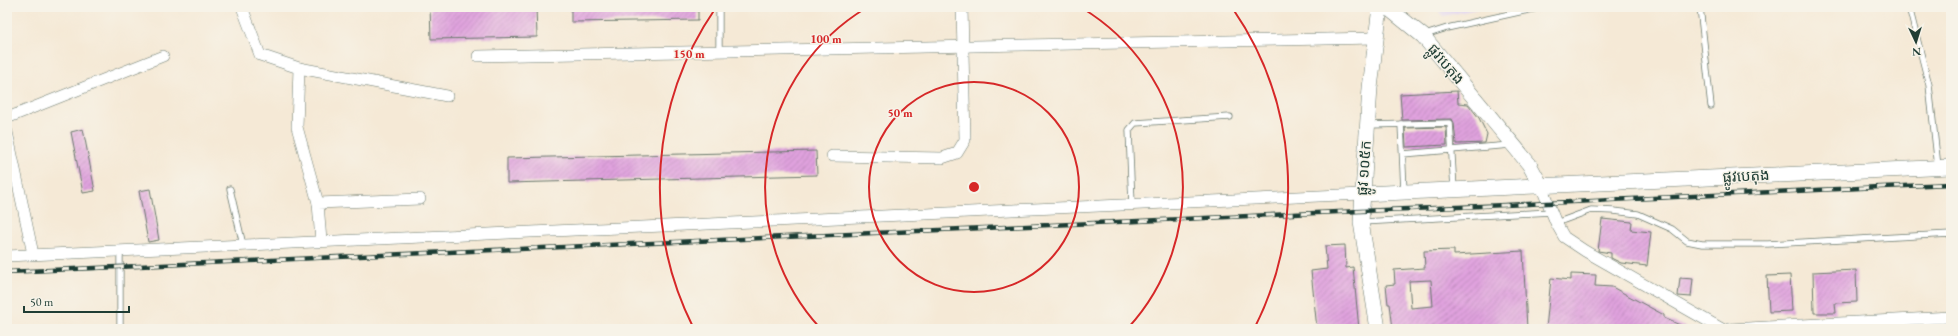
<svg xmlns="http://www.w3.org/2000/svg" width="1958" height="336" font-family="'EB Garamond','Noto Sans Khmer',serif">
	<style>
		.built { fill: #e1d4f3 }
		.building { fill: url(#building-hatch); fill-rule: evenodd }
		.lines { fill: none; stroke-linecap: round; stroke-linejoin: round }
		.service-casing { stroke: #6a796d; stroke-width: 7 }
		.minor-casing { stroke: #6a796d; stroke-width: 12 }
		.secondary-casing { stroke: #6a796d; stroke-width: 16 }
		.service { stroke: #fff; stroke-width: 5.5 }
		.minor { stroke: #fff; stroke-width: 11 }
		.secondary { stroke: #fff; stroke-width: 15 }
		.rail-casing { stroke: #1f3d34; stroke-width: 4.5 }
		.rail { stroke: #f7f3e8; stroke-width: 3; stroke-dasharray: 9; stroke-linecap: butt }
		.ring { fill: none; stroke: #d62828; stroke-width: 2 }
		.labels { text-anchor: middle; stroke-width: 3; stroke-linejoin: round; paint-order: stroke }
		.street-label { font-size: 15px; fill: #1f3d34; stroke: #f7f3e8 }
		.centre { fill: #d62828; stroke: #f7f3e8; stroke-width: 2 }
		.ring-label { font-size: 12px; text-anchor: middle; font-weight: bold; fill: #d62828; stroke: #f7f3e8; stroke-width: 3; stroke-linejoin: round; paint-order: stroke }
	</style>
	<defs>
		<pattern id="building-hatch" width="6" height="6" patternUnits="userSpaceOnUse"><rect width="6" height="6" fill="#e0a2de"/><path d="M-1 1l2-2M0 6l6-6M5 7l2-2" fill="none" stroke="#b585b5"/></pattern>
	</defs>
	<rect width="100%" height="100%" fill="#f7f3e8"/>
	<filter id="ink" filterUnits="userSpaceOnUse"><feTurbulence type="fractalNoise" baseFrequency=".025" numOctaves="2"/><feDisplacementMap in="SourceGraphic" scale="8" xChannelSelector="R" yChannelSelector="G"/><feConvolveMatrix kernelMatrix="1 2 1 2 8 2 1 2 1" color-interpolation-filters="sRGB"/></filter>
	<filter id="wash" filterUnits="userSpaceOnUse"><feTurbulence type="fractalNoise" baseFrequency=".012" numOctaves="4" result="noise"/><feDisplacementMap in="SourceGraphic" scale="16" xChannelSelector="R" yChannelSelector="G"/><feGaussianBlur stdDeviation="0.9" result="paint"/><feColorMatrix in="noise" values="0 0 0 0 0 0 0 0 0 0 0 0 0 0 0 0 0 1.4 0 .05"/><feComposite in="paint" operator="in"/></filter>
	<g filter="url(#wash)">
		<rect width="100%" height="100%" fill="#f5e9d6"/>
		<path class="built" d="M1436 7H1486L1443 16Z"/>
		<g id="blocks">
			<g class="building">
				<path d="M430 7H536L537 37 431 39Z"/>
				<path d="M571 7H698V20L571 22Z"/>
				<path d="M1457 91 1458 103 1468 104 1479 118 1487 134 1485 143 1456 144 1454 123 1452 119 1402 120 1400 94Z"/>
				<path d="M1446 127 1447 145 1406 147 1405 128Z"/>
				<path d="M83 129 95 191 83 193 71 132Z"/>
				<path d="M816 151 817 175 507 183V158Z"/>
				<path d="M150 189 159 240 148 242 139 191Z"/>
				<path d="M1602 219 1632 222 1631 230 1651 232 1647 266 1621 263 1611 258V253L1598 251Z"/>
				<path d="M1345 245 1346 268 1353 267 1359 329H1317L1311 271 1327 269 1325 246Z"/>
				<path d="M1454 250V255L1523 251 1527 329H1393L1390 304H1388L1386 285 1395 284 1394 270 1425 268 1424 251ZM1431 280 1433 306 1411 308 1409 281Z"/>
				<path d="M1856 270 1857 302 1835 303 1836 313H1814L1813 272Z"/>
				<path d="M1571 274 1596 275 1595 286 1612 287 1664 315V318L1689 329H1546L1551 278 1571 280Z"/>
				<path d="M1790 275 1792 311 1769 312 1767 276Z"/>
				<path d="M1680 278 1693 279 1691 297 1678 296Z"/>
			</g>
		</g>
	</g>
	<g filter="url(#ink)">
		<use href="#blocks" fill-opacity="0" stroke="#6a796d" stroke-width="1"/>
		<g class="lines">
			<defs>
				<g id="service">
					<path d="M1700 7 1711 106"/>
					<path d="M1909 7 1929 85 1938 167"/>
					<path d="M1425 35 1447 28 1542 7"/>
					<path d="M719 52V7"/>
					<path d="M1401 124 1404 192"/>
					<path d="M1369 125 1450 123 1454 189"/>
					<path d="M1403 154 1511 145"/>
					<path d="M230 189 243 245"/>
					<path d="M1132 204 1129 130 1135 123 1230 117"/>
					<path d="M1362 222 1552 212"/>
					<path d="M1556 223 1591 210 1614 211 1638 214 1672 229 1687 241 1702 244H1768L1951 234"/>
					<path d="M120 329V250"/>
				</g>
				<g id="minor">
					<path d="M242 7 260 55 299 68 447 96"/>
					<path d="M478 56 1375 38"/>
					<path d="M299 68 297 127 318 203"/>
					<path d="M7 118 163 56"/>
					<path d="M7 132 33 254"/>
					<path d="M832 156 942 158 957 153 965 140 962 7"/>
					<path d="M1541 186 1556 223 1564 237 1585 251 1722 329"/>
					<path d="M321 241 318 203 420 199"/>
					<path d="M7 256 1362 194"/>
					<path d="M1729 329 1951 317"/>
				</g>
				<g id="secondary">
					<path d="M1387 7 1423 36 1529 164 1541 186"/>
					<path d="M1362 194 1951 167"/>
					<path d="M1378 329 1361 222 1370 88 1380 7"/>
				</g>
			</defs>
			<use href="#service" class="service-casing"/>
			<use href="#minor" class="minor-casing"/>
			<use href="#secondary" class="secondary-casing"/>
			<use href="#service" class="service"/>
			<use href="#minor" class="minor"/>
			<use href="#secondary" class="secondary"/>
			<defs>
				<path id="rail" d="M7 272 1361 211C1558 204 1754 192 1951 184"/>
			</defs>
			<use href="#rail" class="rail-casing"/>
			<use href="#rail" class="rail"/>
		</g>
	</g>
	<g class="ring">
		<circle cx="974" cy="187" r="105"/>
		<path d="M820 328A209 209 0 0 1 866 8M1082 8A209 209 0 0 1 1128 328"/>
		<path d="M693 327A314 314 0 0 1 715 9M1233 9A314 314 0 0 1 1255 327"/>
	</g>
	<g class="labels">
		<g class="street-label">
			<text transform="translate(1446 64) rotate(50)" y="5">ផ្លូវបេតុង</text>
			<text transform="translate(1364 168) rotate(-86)" y="5">ផ្លូវ ១០៥ក</text>
			<text transform="translate(1746 176) rotate(-3)" y="5">ផ្លូវបេតុង</text>
		</g>
	</g>
	<circle cx="974" cy="187" r="6" class="centre"/>
	<g class="ring-label">
		<text x="826" y="43">100 m</text>
		<text x="689" y="58">150 m</text>
		<text x="900" y="117">50 m</text>
	</g>
	<rect width="1958" height="336" fill="none" stroke="#f7f3e8" stroke-width="24"/>
	<g transform="translate(1916 42) rotate(176)" stroke="#f7f3e8" stroke-width="3" paint-order="stroke">
	<path d="M0-3L7 15L0 10L-7 15Z" fill="#1f3d34"/>
	<text y="-6" font-size="11" font-weight="bold" text-anchor="middle" fill="#1f3d34">N</text>
	</g>
	<path d="M24 306v6h105v-6" fill="none" stroke="#1f3d34" stroke-width="2"/>
	<text x="30" y="306" font-size="12" fill="#1f3d34" stroke="#f7f3e8" stroke-width="3" paint-order="stroke">50 m</text>
</svg>
